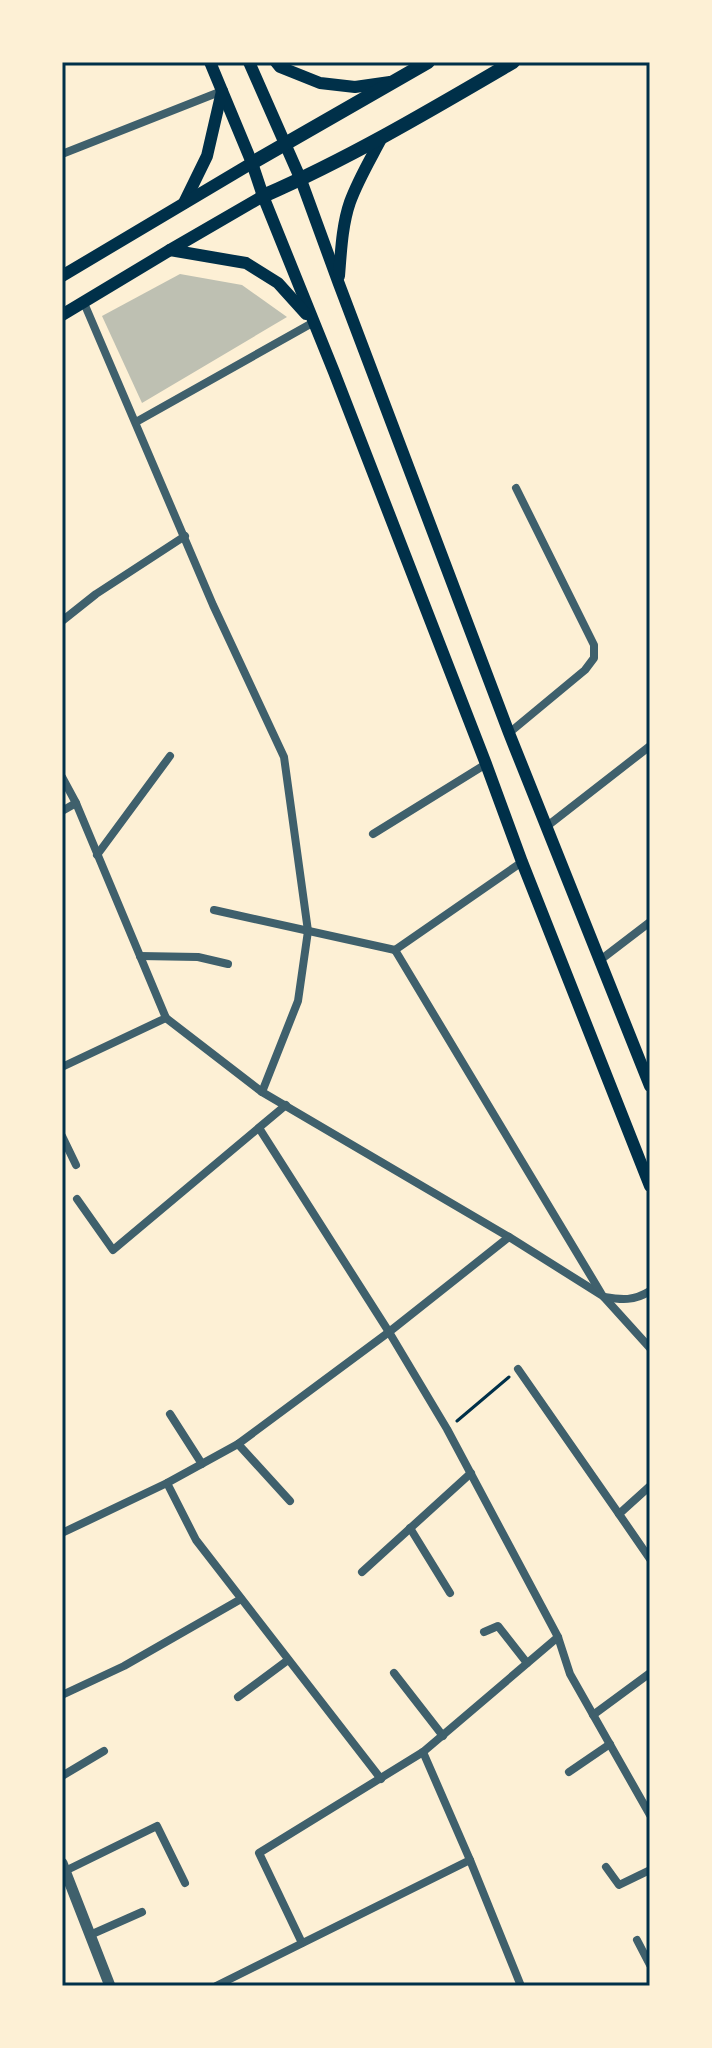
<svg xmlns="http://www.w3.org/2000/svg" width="712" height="2048" font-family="'Times New Roman',serif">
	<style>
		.building { fill: #bec0b2 }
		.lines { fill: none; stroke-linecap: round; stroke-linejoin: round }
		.path { stroke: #003049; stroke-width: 3 }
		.minor { stroke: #3f606c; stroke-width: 8 }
		.tertiary { stroke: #3f606c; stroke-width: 11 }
		.secondary { stroke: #003049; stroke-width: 12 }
		.primary { stroke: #003049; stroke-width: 14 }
		.neatline { fill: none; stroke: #003049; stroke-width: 3 }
	</style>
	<rect width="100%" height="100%" fill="#fdf0d5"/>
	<path class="building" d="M180 274 242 285 287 317 142 403 102 316Z"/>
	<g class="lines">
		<path class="path" d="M457 1421 509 1377"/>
		<g class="minor">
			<path d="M62 154 222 91"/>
			<path d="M84 303 213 605 284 757 308 931 298 1001 262 1092"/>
			<path d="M136 422 314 322"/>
			<path d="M62 621 96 594 185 536"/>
			<path d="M509 733 585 670 594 658V645L516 488"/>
			<path d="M62 777 76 803 166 1018 262 1092 509 1237 603 1296 650 1348"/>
			<path d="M62 811 76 803"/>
			<path d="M546 827 650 746"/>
			<path d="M373 834 486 764"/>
			<path d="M97 855 170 756"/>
			<path d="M214 910 395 950"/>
			<path d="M395 950 601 1293"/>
			<path d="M395 950 522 862"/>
			<path d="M140 956 198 957 228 964"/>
			<path d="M599 961 650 922"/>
			<path d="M62 1067 166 1018"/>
			<path d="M259 1128 389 1332 447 1429 558 1637 570 1674 650 1815"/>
			<path d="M62 1136 76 1165"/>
			<path d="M77 1199 113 1250 286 1105"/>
			<path d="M604 1297C622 1300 634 1301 650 1291"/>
			<path d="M518 1369 619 1514 650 1486"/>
			<path d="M170 1414 202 1464"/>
			<path d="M238 1444 290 1501"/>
			<path d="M167 1483 196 1540 381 1779"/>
			<path d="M619 1514 650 1559"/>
			<path d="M410 1528 450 1593"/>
			<path d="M62 1533 167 1483 238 1444 389 1332 509 1237"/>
			<path d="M362 1572 471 1473"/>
			<path d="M484 1632 498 1626 527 1663"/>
			<path d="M394 1673 443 1736"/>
			<path d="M62 1695 124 1666 241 1599"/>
			<path d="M238 1697 288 1660"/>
			<path d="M593 1715 650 1673"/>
			<path d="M423 1752 470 1860 521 1986"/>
			<path d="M569 1772 610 1744"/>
			<path d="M62 1776 104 1751"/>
			<path d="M606 1867 619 1885 650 1870"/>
			<path d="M65 1871 157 1826 185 1883"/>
			<path d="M90 1935 142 1912"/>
			<path d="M637 1940 650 1965"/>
			<path d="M302 1943 259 1853 423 1752 558 1637"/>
			<path d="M216 1986 470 1860"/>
		</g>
		<path class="tertiary" d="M62 1863 110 1986"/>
		<g class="secondary">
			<path d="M210 62 252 163 263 196 334 372 486 764 522 862 650 1186"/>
			<path d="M249 62 301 180 339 284 509 733 650 1086"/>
			<path d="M276 62 280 67 320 83 355 87 390 82"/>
			<path d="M184 203 207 156 222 91"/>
			<path d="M170 250 246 263 278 283 306 314"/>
			<path d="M62 276 252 163"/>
			<path d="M339 276C341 252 342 225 350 202 358 180 370 160 381 139"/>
			<path d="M62 315 170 250 263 196"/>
		</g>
		<g class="primary">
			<path d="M252 163 428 62"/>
			<path d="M263 196C350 158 431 110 513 62"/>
		</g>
	</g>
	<rect width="712" height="2048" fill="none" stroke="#fdf0d5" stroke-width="128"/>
	<rect x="64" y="64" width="584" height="1920" class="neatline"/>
</svg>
